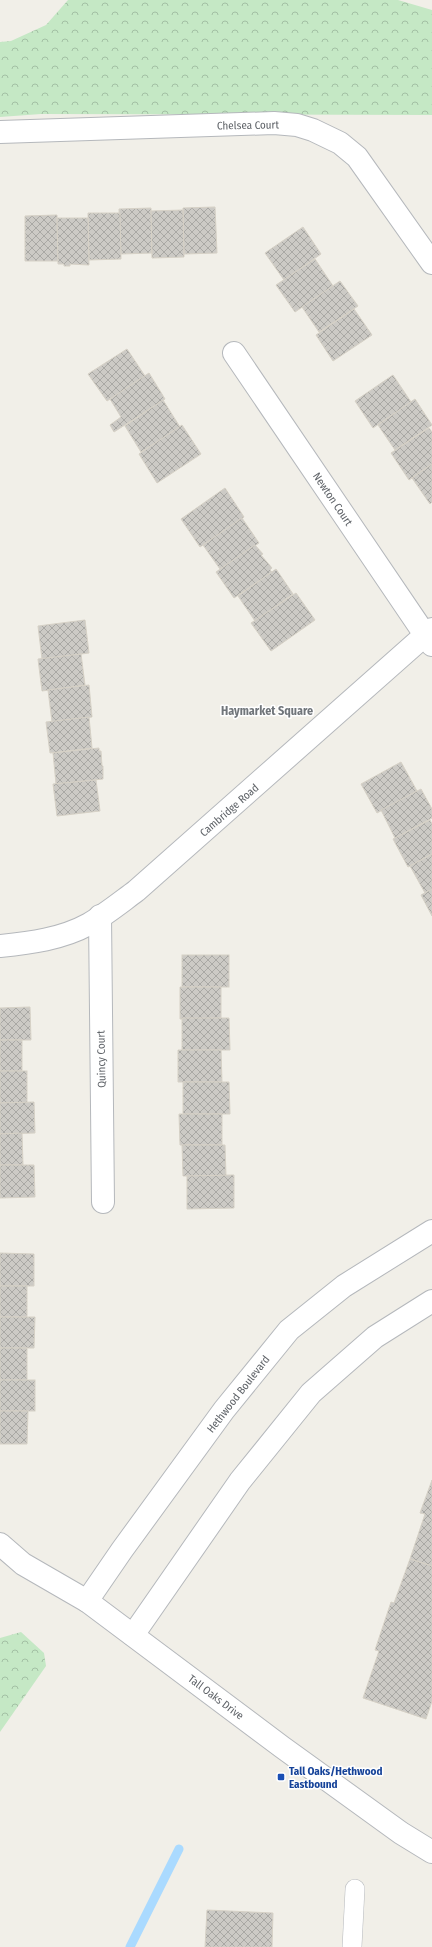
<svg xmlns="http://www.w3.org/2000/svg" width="432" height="1947" font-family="'Fira Sans Condensed',sans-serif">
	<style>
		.forest { fill: url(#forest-crowns) }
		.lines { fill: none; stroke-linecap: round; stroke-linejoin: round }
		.stream { stroke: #aadaff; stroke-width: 9 }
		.building { fill: url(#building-cross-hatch); stroke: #d6d1c6 }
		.service-casing { stroke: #b5b8bc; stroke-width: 20 }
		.minor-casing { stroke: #b5b8bc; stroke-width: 24 }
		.tertiary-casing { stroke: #b5b8bc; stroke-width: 24 }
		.service { stroke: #fff; stroke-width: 19 }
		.minor { stroke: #fff; stroke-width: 22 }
		.tertiary { stroke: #fff; stroke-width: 22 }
		.transit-dot { fill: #1a4fb4; stroke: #fff; stroke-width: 1.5 }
		.labels { text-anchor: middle; stroke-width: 3; stroke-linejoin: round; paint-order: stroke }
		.street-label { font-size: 11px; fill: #5f6368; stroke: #fff }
		.transit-label { font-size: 11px; font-weight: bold; fill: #164399; stroke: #fff; text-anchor: start }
		.neighbourhood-label { font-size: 12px; font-weight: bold; fill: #70757a; stroke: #fff }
	</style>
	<defs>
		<pattern id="forest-crowns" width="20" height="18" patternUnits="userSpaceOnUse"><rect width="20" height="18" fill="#c5e8c5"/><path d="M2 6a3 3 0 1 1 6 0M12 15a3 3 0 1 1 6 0" fill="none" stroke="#a3c0a4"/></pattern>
		<pattern id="building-cross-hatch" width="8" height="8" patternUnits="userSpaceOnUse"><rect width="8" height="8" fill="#cccac5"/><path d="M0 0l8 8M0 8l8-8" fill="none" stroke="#a9a8a4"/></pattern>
	</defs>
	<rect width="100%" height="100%" fill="#f1efe8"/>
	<g class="forest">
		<path d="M68 0H398L432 10V115L41 114 0 117V42L11 41 46 25Z"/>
		<path d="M21 1632 44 1653 46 1666 0 1732V1638Z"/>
	</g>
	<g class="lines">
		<path class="stream" d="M130 1947 179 1849"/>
	</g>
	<g class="building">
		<path d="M215 207 217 253 184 254 183 208Z"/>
		<path d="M151 208 152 253 121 254 119 209Z"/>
		<path d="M183 210 184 257 152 258 151 211Z"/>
		<path d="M88 213H120L121 259 89 260Z"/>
		<path d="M57 215 58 261H25V216Z"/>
		<path d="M57 218H88L89 265 70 264V266H64V264H58Z"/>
		<path d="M303 227 321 254 284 280 265 253Z"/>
		<path d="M315 259 333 286 295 312 276 285Z"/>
		<path d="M340 281 358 306 319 332 302 307Z"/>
		<path d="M354 309 372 335 333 361 316 335Z"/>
		<path d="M127 349 145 376 107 401 88 374Z"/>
		<path d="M149 373 165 399 114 432 110 425 121 417 110 399Z"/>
		<path d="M393 375 411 402 373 428 355 401Z"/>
		<path d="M415 399 432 425 395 450 378 425Z"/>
		<path d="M163 400 180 427 141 452 125 426Z"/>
		<path d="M182 425 201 454 157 483 139 454Z"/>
		<path d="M429 428 432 432V464L409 480 391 453Z"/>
		<path d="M432 464V502L430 504 412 478Z"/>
		<path d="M225 488 244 517 200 547 181 519Z"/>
		<path d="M242 518 259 543 220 569 203 545Z"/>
		<path d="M255 545 263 554 261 555 272 568 270 570 272 572 234 598 216 572Z"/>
		<path d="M276 569 293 594 255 621 238 596Z"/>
		<path d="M296 593 315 620 271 651 251 623Z"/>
		<path d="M85 620 89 653 42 659 38 626Z"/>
		<path d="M81 654 85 685 42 691 38 659Z"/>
		<path d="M89 685 92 717 52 722 48 690Z"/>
		<path d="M89 717 92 748 50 753 46 722Z"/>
		<path d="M99 748V751H101L102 766H103V779L56 784 53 753Z"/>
		<path d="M401 762 417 791 377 813 361 784Z"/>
		<path d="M96 780 100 811 57 816 53 784Z"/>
		<path d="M421 789 432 809V818L395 838 381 810Z"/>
		<path d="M430 820 432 824V854L408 867 393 839Z"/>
		<path d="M432 854V889L425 893 410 866Z"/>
		<path d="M432 889V916L421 895Z"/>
		<rect x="182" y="955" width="47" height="32"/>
		<path d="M180 987H221V1018L180 1019Z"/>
		<path d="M30 1007 31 1040H0V1008Z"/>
		<path d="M182 1018H229L230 1050H182Z"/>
		<rect x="0" y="1040" width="22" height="31"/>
		<path d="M178 1050H221L222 1082H178Z"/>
		<rect x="0" y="1071" width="27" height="32"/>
		<path d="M183 1082H229L230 1114H183Z"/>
		<path d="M34 1102 35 1133 0 1134V1103Z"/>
		<path d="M179 1114H222V1145H180Z"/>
		<path d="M22 1133 23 1165H0V1134Z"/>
		<path d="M182 1145H225L226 1176H183Z"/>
		<path d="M0 1165H34L35 1197 0 1198Z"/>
		<path d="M234 1175V1208L187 1209V1176Z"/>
		<path d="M0 1253 34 1254V1286H0Z"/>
		<rect x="0" y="1286" width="27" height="31"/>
		<path d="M0 1317H35L34 1348H0Z"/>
		<rect x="0" y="1348" width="27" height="32"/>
		<rect x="0" y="1380" width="35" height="31"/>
		<path d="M0 1411H28L27 1444H0Z"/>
		<path d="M432 1480V1566L410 1559 425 1514 420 1513Z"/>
		<path d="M410 1559 432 1566V1701L426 1719 363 1698 379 1651 375 1650 391 1602 394 1603Z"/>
		<path d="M207 1910 273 1913 272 1947H205Z"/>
	</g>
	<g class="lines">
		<defs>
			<path id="service" d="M352 1947 355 1889"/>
			<g id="minor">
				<path d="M0 132 274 123 297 125 313 130 340 143 357 157 432 263"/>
				<path d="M234 353 432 645"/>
				<path d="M100 916 103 1202"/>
				<path d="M0 946C30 943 62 939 89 924 105 915 121 902 136 891L432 629"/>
				<path d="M0 1544 23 1564 87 1601"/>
			</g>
			<g id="tertiary">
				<path d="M432 1231 344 1286 289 1330 224 1410 122 1550 87 1601 282 1747 401 1833 432 1852"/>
				<path d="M133 1635 240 1481 311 1393 375 1337 432 1301"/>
			</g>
		</defs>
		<use href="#service" class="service-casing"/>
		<use href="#minor" class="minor-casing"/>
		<use href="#tertiary" class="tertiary-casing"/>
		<use href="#service" class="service"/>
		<use href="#minor" class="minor"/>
		<use href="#tertiary" class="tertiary"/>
	</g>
	<rect class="transit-dot" x="277" y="1773" width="8" height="8" rx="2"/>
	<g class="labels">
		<g class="street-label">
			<text transform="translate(248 125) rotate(-1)" y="4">Chelsea Court</text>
			<text transform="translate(333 499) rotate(56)" y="4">Newton Court</text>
			<text transform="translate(229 810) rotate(-41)" y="4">Cambridge Road</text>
			<text transform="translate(101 1059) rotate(-91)" y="4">Quincy Court</text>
			<text transform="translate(238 1394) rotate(-52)" y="4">Hethwood Boulevard</text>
			<text transform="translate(216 1697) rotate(37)" y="4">Tall Oaks Drive</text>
		</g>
		<g class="transit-label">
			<text x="289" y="1775">Tall Oaks/Hethwood<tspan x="289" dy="13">Eastbound</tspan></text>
		</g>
		<g class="neighbourhood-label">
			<text x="267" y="715">Haymarket Square</text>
		</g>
	</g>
</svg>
